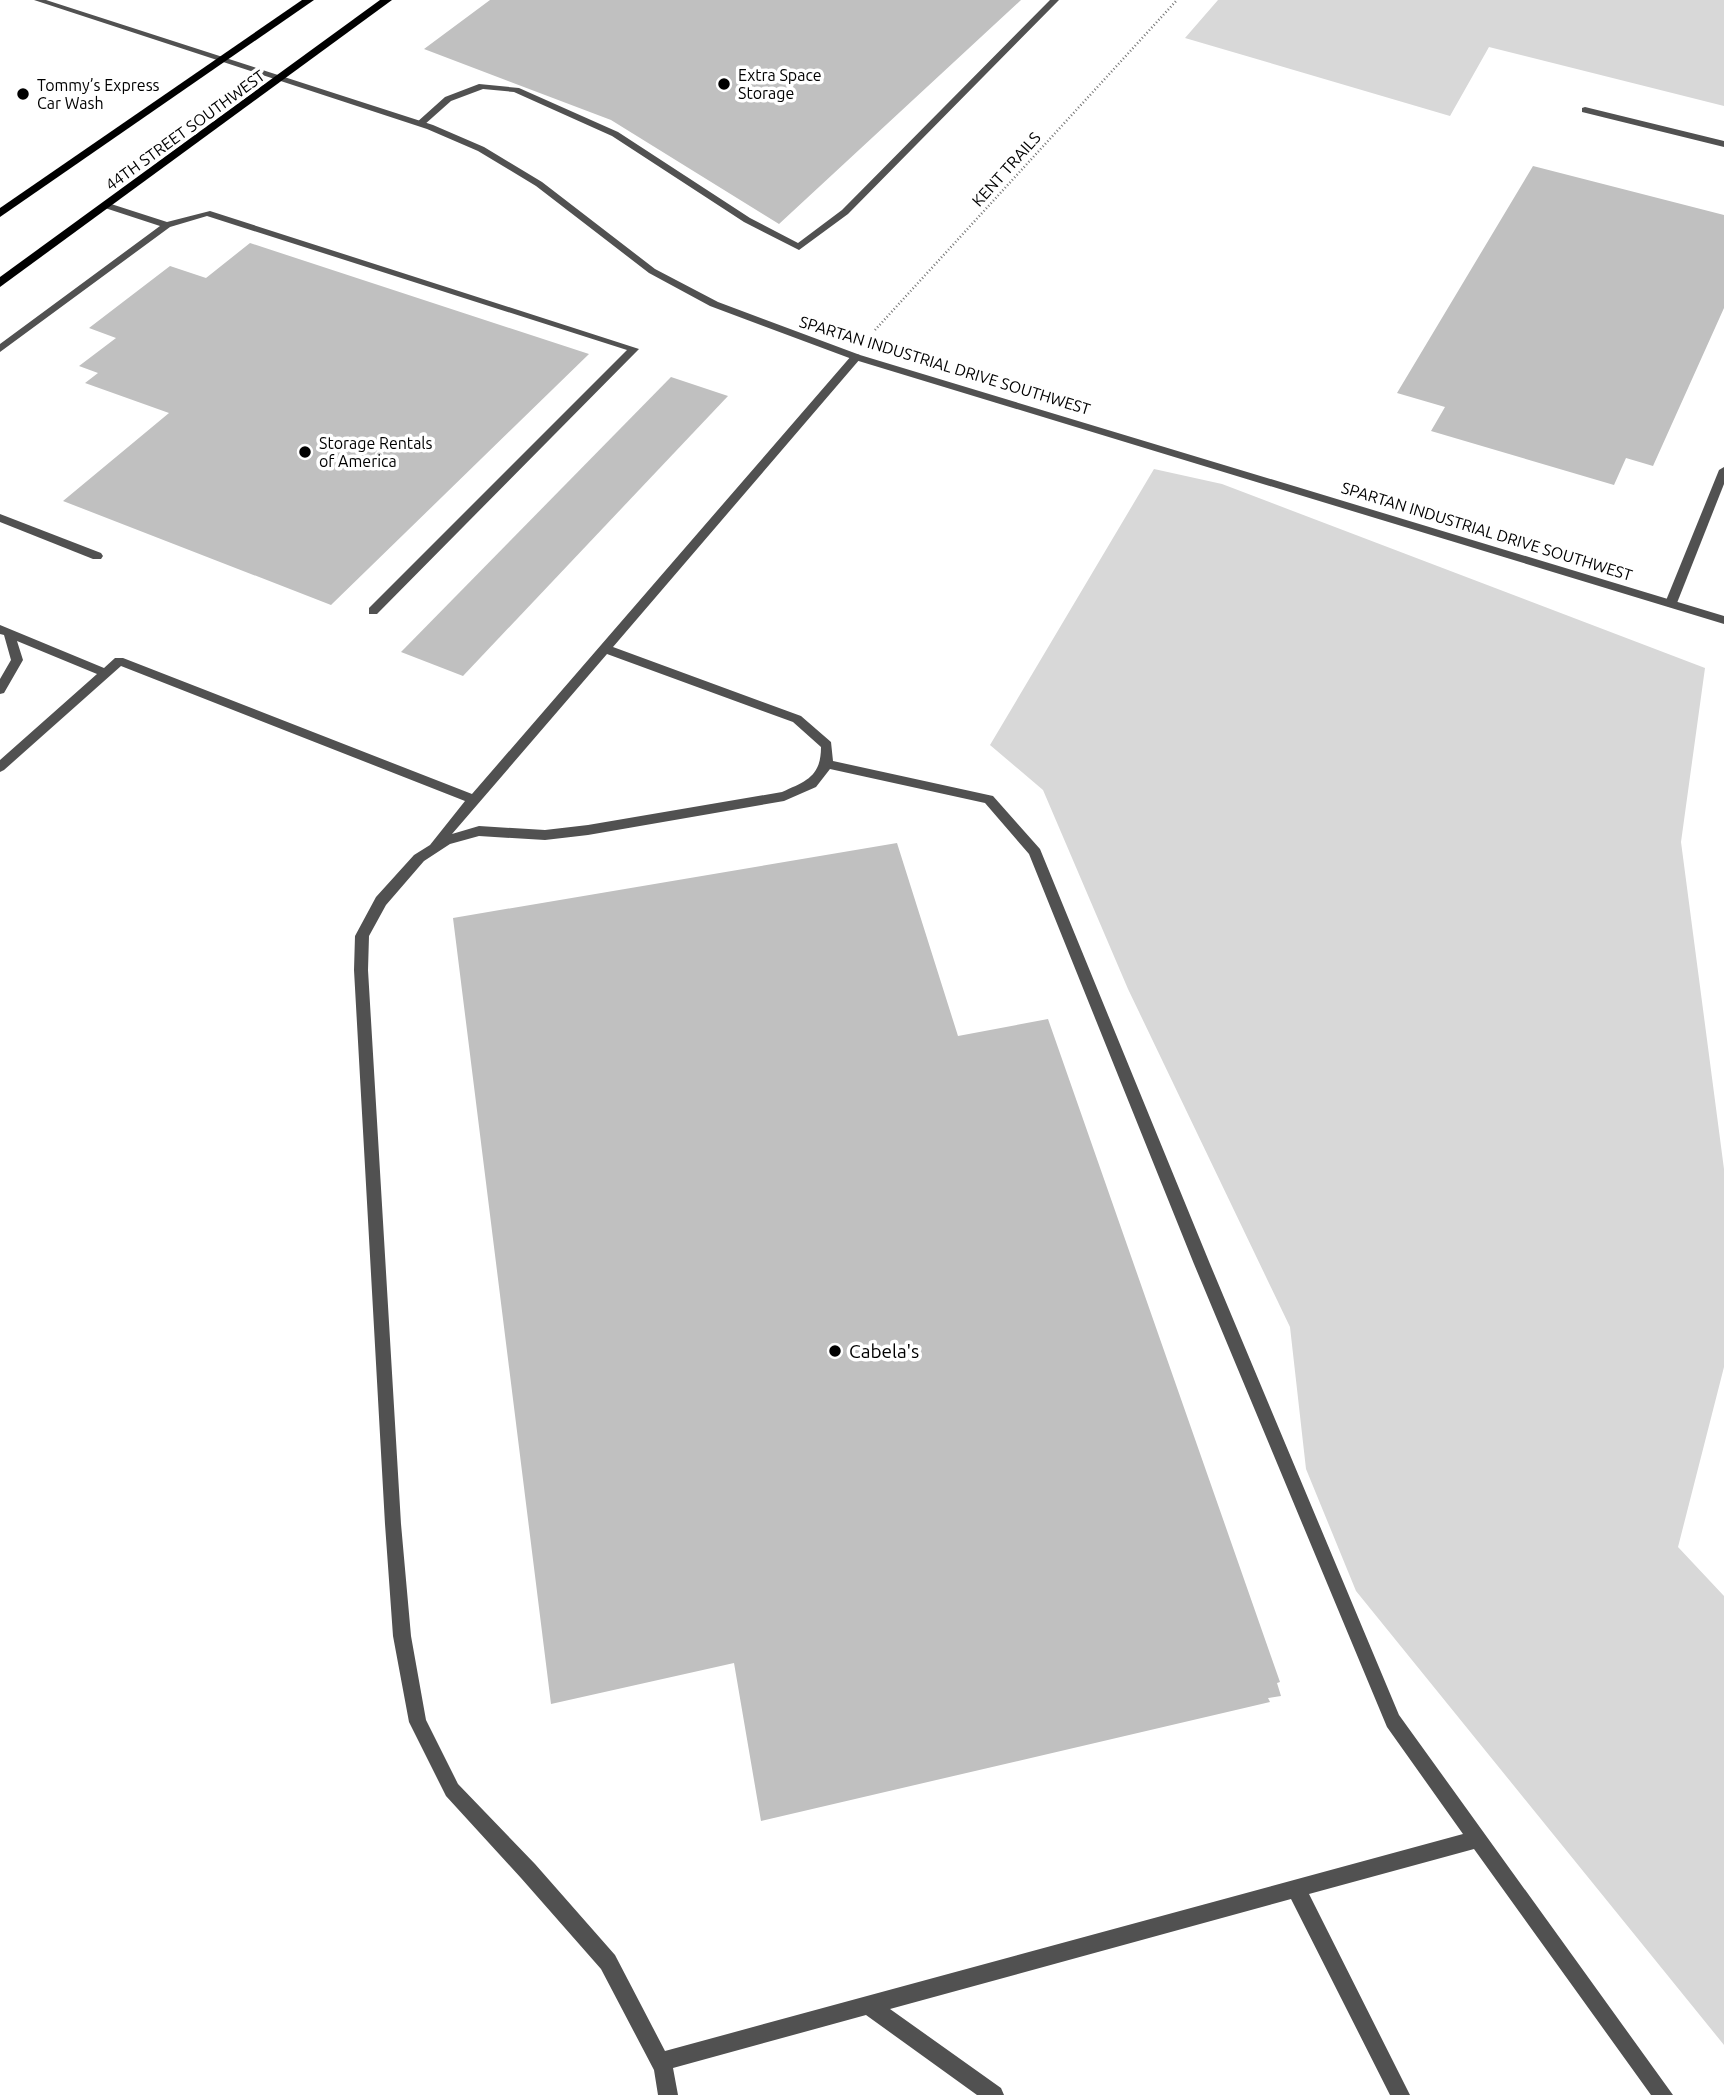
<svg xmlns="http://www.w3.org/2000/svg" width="1724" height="2095" font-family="Ubuntu,sans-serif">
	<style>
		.green { fill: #d8d8d8 }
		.building { fill: #c0c0c0 }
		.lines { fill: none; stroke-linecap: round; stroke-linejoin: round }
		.path { stroke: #737373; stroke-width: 2.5; stroke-dasharray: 1 2.5; stroke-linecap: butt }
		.service { fill: #515151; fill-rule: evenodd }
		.minor { fill: #515151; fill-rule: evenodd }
		.primary { fill: #000; fill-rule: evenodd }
		.poi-dot { fill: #000; stroke: #fff; stroke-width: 2.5 }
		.labels { text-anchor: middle; stroke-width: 7; stroke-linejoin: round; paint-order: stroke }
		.far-poi-label { font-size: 16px; fill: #000; stroke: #fff; text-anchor: start }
		.far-street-label { font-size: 16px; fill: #000; stroke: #fff }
		.poi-label { font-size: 19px; fill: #000; stroke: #fff; text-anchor: start }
	</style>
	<rect width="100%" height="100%" fill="#fff"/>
	<g class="green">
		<path d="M1218 0H1724V106L1489 47 1450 116 1185 38Z"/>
		<path d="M1154 469 1222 484 1705 668 1681 842 1724 1169V1367L1678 1547 1724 1596V2045L1356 1591 1306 1469 1290 1327 1128 989 1043 790 990 745Z"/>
	</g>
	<g class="building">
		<path d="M490 0H1021L779 224 611 120 424 49Z"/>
		<path d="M1533 166 1724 215V308L1653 466 1626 458 1614 485 1431 431 1445 407 1397 393Z"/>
		<path d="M250 243 589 354 331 605 63 501 169 413 85 383 98 373 79 366 116 338 89 328 170 266 206 278Z"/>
		<path d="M671 377 728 396 463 676 401 652Z"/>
		<path d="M897 843 958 1036 1048 1019 1280 1682 1277 1683 1281 1696 1268 1698 1270 1702 761 1821 734 1663 551 1704 453 918Z"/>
	</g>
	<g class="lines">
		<path class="path" d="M875 330 1177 0"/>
		<g class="service">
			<path d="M1050 0H1059L848 214 799 250 744 222 612 136 514 92 483 89 451 101 424 125 416 123 445 97 479 84 519 88 618 132 750 218 798 243 842 210Z"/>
			<path d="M1585 107 1724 141V147L1582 112V108Z"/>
			<path d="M108 203 167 222 210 211 639 349 377 614H369V608L627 350 207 216 170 227 0 352V344L160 226 105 208V204Z"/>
			<path d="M856 354 860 355V359L613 647 801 716 831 742 833 761 993 796 1040 849 1210 1264 1399 1715 1673 2095H1651L1474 1849 1309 1894 1410 2095H1390L1291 1899 890 2009 1001 2088 1004 2095H977L866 2015 673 2068 678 2095H658L654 2070 601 1969 521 1878 446 1796 409 1722 393 1636 385 1524 354 970 355 936 376 897 414 855 430 845 465 801 121 666 4 770 0 772V760L97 674 17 641 23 660 4 693 0 694V679L11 660 4 635 0 634V625L104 668 115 658H123L472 794 852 355ZM607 654 793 722 821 747C821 776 807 781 782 792L588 825 545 830 479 826 452 834ZM830 769 985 803 1029 854 1194 1264 1387 1727 1463 1834 665 2051 615 1955 535 1864 458 1784 426 1720 411 1636 401 1524 368 970 369 936 386 905 424 861 450 844 479 836 545 840 588 835 784 801 816 787Z"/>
			<path d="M1724 467V484L1677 603 1671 607 1667 606 1665 603 1719 470Z"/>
			<path d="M0 514 101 553 103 556 101 559H93L0 522Z"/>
		</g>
		<path class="minor" d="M34 0H46L433 125 484 147 542 182 655 269 718 302 860 355 1724 616V624L852 359 710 306 649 273 536 186 478 151 427 129Z"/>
		<g class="primary">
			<path d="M302 0H314L0 217V208Z"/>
			<path d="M380 0H392L0 287V277Z"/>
		</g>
	</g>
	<g class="poi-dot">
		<circle cx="724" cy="84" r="7"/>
		<circle cx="23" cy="94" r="7"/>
		<circle cx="305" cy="452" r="7"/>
		<circle cx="835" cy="1351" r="7"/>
	</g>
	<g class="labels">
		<g class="far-poi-label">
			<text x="738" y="81">Extra Space<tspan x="738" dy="18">Storage</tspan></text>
			<text x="37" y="91">Tommy’s Express<tspan x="37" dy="18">Car Wash</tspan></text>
			<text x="319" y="449">Storage Rentals<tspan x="319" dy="18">of America</tspan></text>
		</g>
		<g class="far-street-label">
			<text transform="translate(185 130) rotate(-36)" y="6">44TH STREET SOUTHWEST</text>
			<text transform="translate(1006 169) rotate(-48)" y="6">KENT TRAILS</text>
			<text transform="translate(945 365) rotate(17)" y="6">SPARTAN INDUSTRIAL DRIVE SOUTHWEST</text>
			<text transform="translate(1487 531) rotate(17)" y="6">SPARTAN INDUSTRIAL DRIVE SOUTHWEST</text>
		</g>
		<g class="poi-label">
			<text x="849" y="1358">Cabela's</text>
		</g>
	</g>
</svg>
